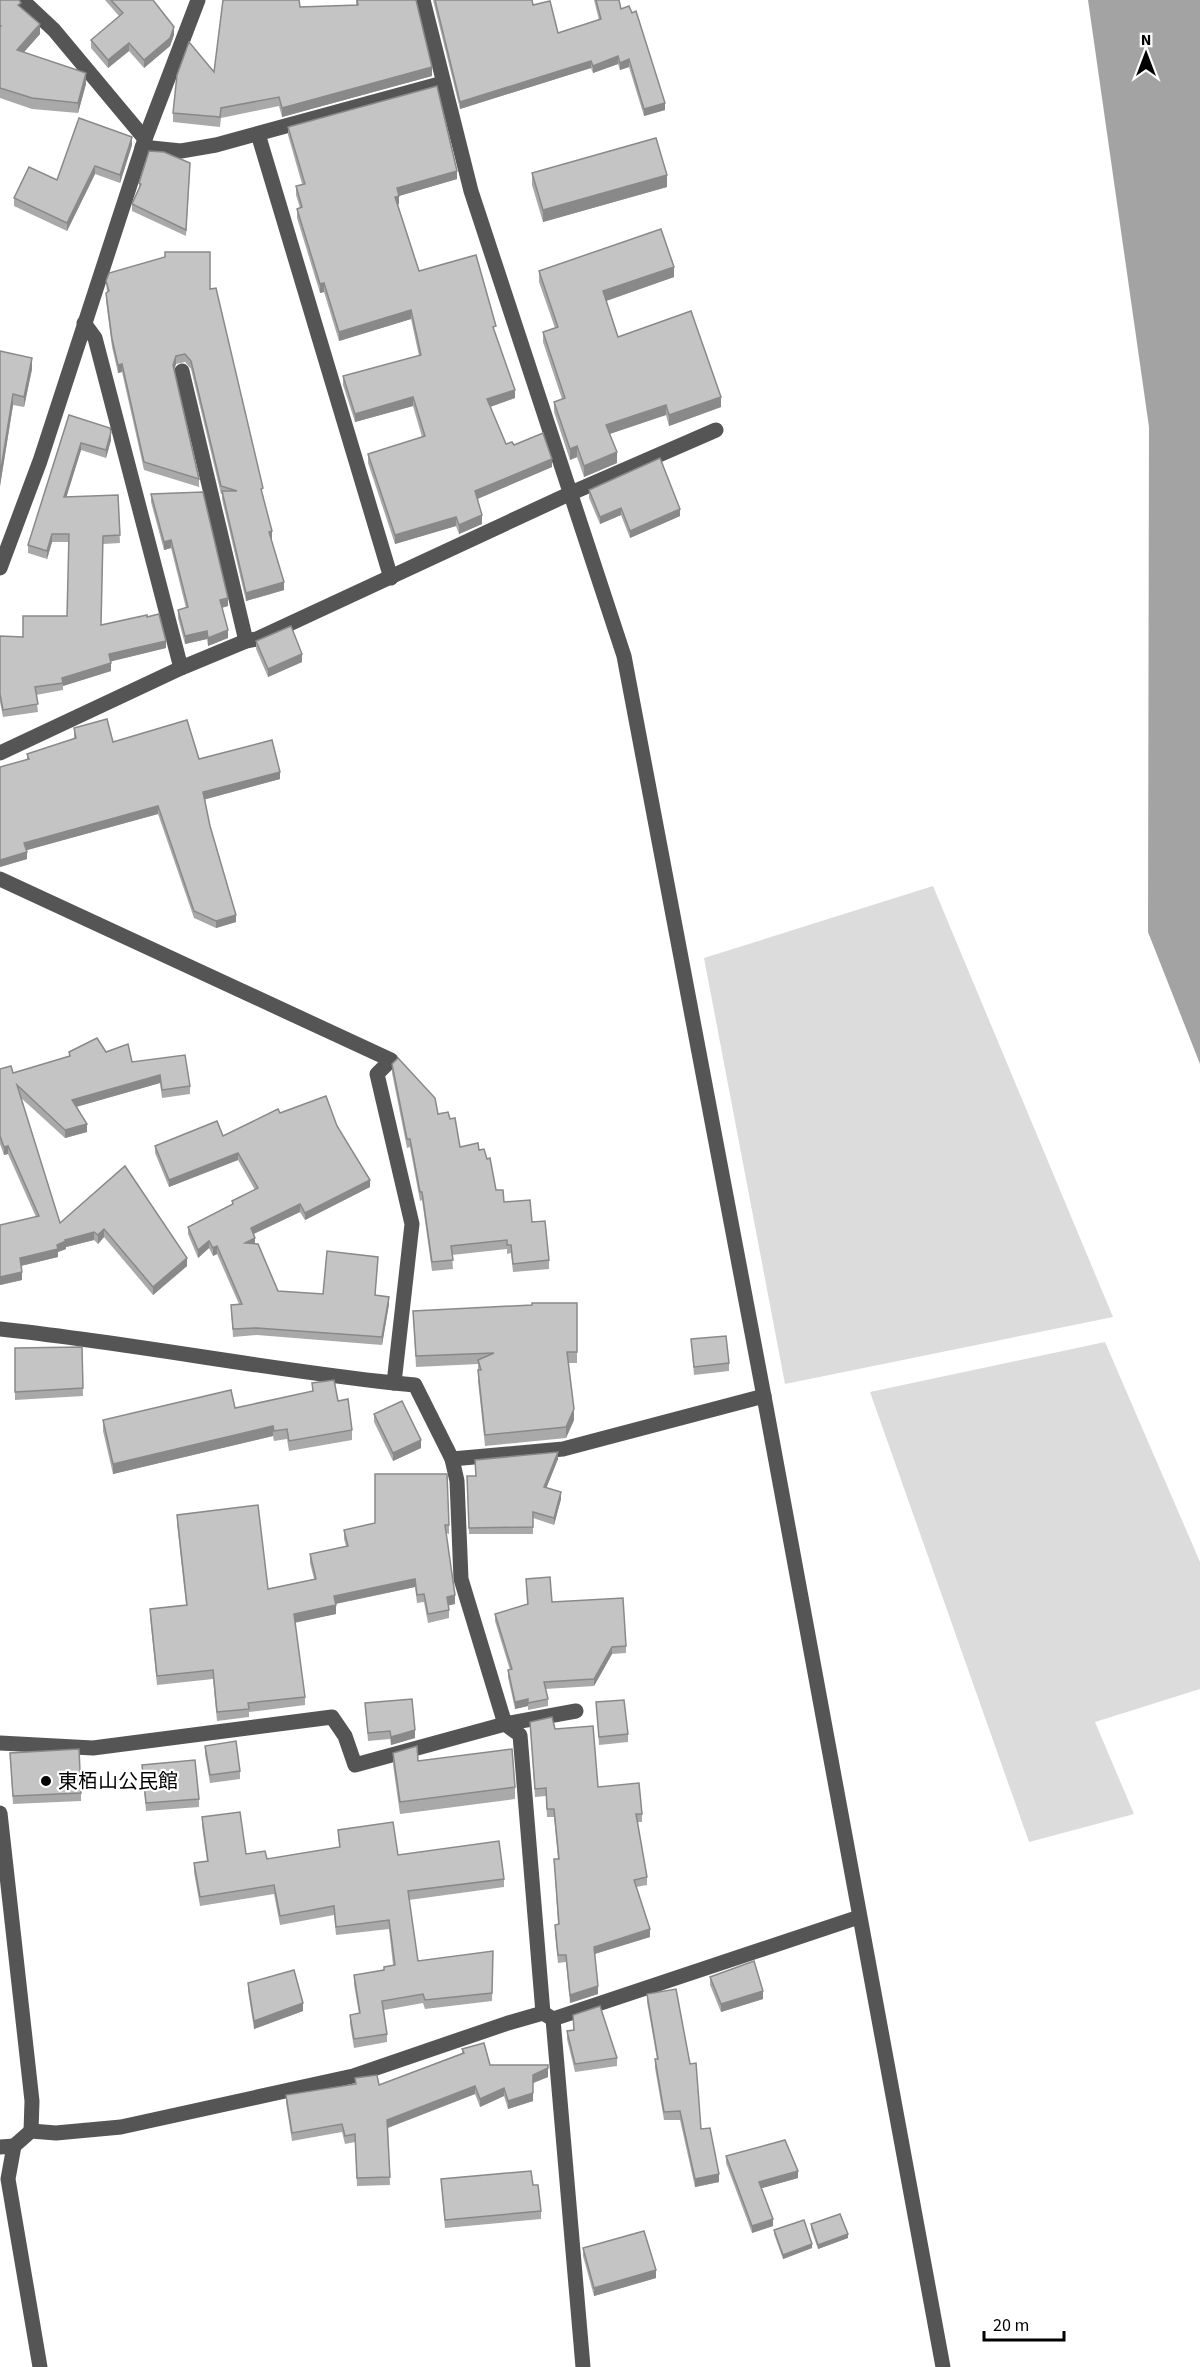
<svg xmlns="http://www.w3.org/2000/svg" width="1200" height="2367" font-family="'Source Sans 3','Noto Sans JP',sans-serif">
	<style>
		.green { fill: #dcdcdc }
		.water { fill: #a3a3a3 }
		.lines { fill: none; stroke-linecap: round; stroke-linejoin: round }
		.minor { stroke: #555; stroke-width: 15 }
		.wall { fill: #a9a9a9 }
		.shaded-wall { fill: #898989 }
		.building { fill: #c4c4c4; stroke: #898989; stroke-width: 1.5 }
		.poi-dot { fill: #000; stroke: #fff; stroke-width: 2 }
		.labels { text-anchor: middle; stroke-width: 4.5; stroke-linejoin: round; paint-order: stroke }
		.poi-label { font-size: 20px; fill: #000; stroke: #fff; text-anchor: start }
	</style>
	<rect width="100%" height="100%" fill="#fff"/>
	<g class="green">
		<path d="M933 886 1113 1317 785 1384 704 958Z"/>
		<path d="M1105 1342 1200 1562V1689L1095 1722 1134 1814 1029 1842 870 1392Z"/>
	</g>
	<path class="water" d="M1088 0H1200V1064L1148 932 1149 427Z"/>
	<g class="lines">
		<g class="minor">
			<path d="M22 0 54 30 145 139"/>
			<path d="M423 0 471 191 624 656 766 1407 943 2367"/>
			<path d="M258 134 391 578"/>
			<path d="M142 147 181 151 216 145 443 83"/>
			<path d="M84 323 95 338 181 668"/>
			<path d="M182 371 246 641"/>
			<path d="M0 568 40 461 145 139 198 0"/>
			<path d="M0 753 181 668 246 641 257 639 569 494 716 430"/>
			<path d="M0 879 391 1060 377 1074 412 1224 394 1383 415 1385 452 1459 457 1481 461 1579 505 1724 520 1735 543 2013"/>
			<path d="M0 1329C132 1343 262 1369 394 1383"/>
			<path d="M452 1459 563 1449 764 1396"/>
			<path d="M0 1743 93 1748 332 1717 345 1736 355 1765 505 1724 576 1711"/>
			<path d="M0 1813 32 2101 31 2131"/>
			<path d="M553 2019 583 2367"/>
			<path d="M14 2146 31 2131 56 2133 121 2127 353 2076 508 2023 543 2013 553 2019 859 1917"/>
			<path d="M0 2147 14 2146 8 2179 40 2367"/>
		</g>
	</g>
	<g class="wall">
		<path d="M0 0 21 8 40 34 24 52 86 84 78 113 32 109 0 98Z"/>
		<path d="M105 0H153L174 35 170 46 144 68 129 51 108 68 91 48V40L119 16Z"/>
		<path d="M356 0H416L432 76 282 117 279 106 221 118 220 127 173 122V113L214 72 300 7 356 5Z"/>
		<path d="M433 0H532L533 5 558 33 599 20 594 0H619L621 9 665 110 644 116 629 67 620 70 618 64 593 73 591 68 460 109Z"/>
		<path d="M288 127 457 179 399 196V204L398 205 419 271 496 335 515 398 490 407 506 444 514 445 552 467 477 499 482 524 459 534 456 526 395 544 368 463V454L422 437 413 406 355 422 343 385V376L419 356 411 319 339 341 324 292 320 293 297 218V209L300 208 296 195V186L302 184 288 135Z"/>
		<path d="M132 145 120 183 95 174 67 231 14 206V198L57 180Z"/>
		<path d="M190 170 186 236 132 211V204L139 190V183Z"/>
		<path d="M532 173 667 187 543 222 532 185Z"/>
		<path d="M539 271 674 277 606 301 618 337 721 407 669 426 666 415 610 434 617 463 584 477 577 457 570 460 554 412V402L562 399 543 342V332L555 328 539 282Z"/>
		<path d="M106 281 210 289 263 496 272 539H271L284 590 246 601 222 499V494H221L191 369 185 362 176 364 174 370 199 479V487L144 470 122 372 118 373 112 347 106 301V293L107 292Z"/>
		<path d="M0 351 32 369 24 407 13 405 0 486Z"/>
		<path d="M69 415 111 440 106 458 81 450 66 497 118 495 120 543 103 544 101 625 147 617 166 648 111 661V671L63 686V690L36 695 38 712 3 717 0 702V636L23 637 67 616 69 542H52L47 559 28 553V545Z"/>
		<path d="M589 490 680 516 630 538 621 515 600 524 589 498Z"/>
		<path d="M151 494 228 606 222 608 228 638 208 646 207 639 185 644 178 618V610L186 608 171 548 164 550 151 502Z"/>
		<path d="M256 641 302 662 268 677 256 649Z"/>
		<path d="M74 728 113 742 199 759 280 779 205 799 210 826 236 922 216 928 194 918 158 814 26 850 27 859 0 867 27 759V754L74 739Z"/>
		<path d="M69 1052H106L190 1086V1094L162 1098 160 1083 76 1107 87 1132 65 1138 20 1097 60 1223 125 1166 187 1266 153 1295 104 1237 98 1244 94 1240 66 1247V1249L58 1252V1257L21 1266 22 1280 0 1285 36 1217 8 1154 4 1155 0 1144V1069L13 1073 69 1056Z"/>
		<path d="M392 1064 438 1114 450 1119 460 1147 479 1150 487 1159 496 1190 504 1202 532 1222 549 1260V1269L513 1272 511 1253 507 1254V1249L452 1255 453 1269 432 1271 422 1200 420 1201 410 1147 407 1148 392 1073Z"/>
		<path d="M280 1113 337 1126 370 1187 305 1220 300 1212 254 1234 255 1244 278 1291 323 1294 378 1264 375 1295 389 1304 382 1345 257 1335 233 1337 231 1305 239 1304 217 1254 213 1256 209 1248 198 1258 188 1234V1227L232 1204V1201L255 1190 238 1160 169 1187 155 1153V1146L223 1136Z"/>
		<path d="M577 1303V1363H568L574 1420 566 1438 485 1446 478 1381V1364L416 1367 413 1311Z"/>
		<path d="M691 1339 729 1363V1371L694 1375Z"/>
		<path d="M82 1347 83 1396 15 1400V1348Z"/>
		<path d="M312 1383 338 1401 352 1430V1440L289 1451 287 1439 274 1441 273 1436 113 1474 103 1431V1420L235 1408 312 1392Z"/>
		<path d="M374 1414 421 1448 393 1461 374 1422Z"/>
		<path d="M558 1459 546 1488 561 1499 554 1525 533 1518V1534H469L467 1476H476Z"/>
		<path d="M177 1515 268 1589 314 1579 310 1563V1554L346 1546 344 1539V1530L449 1525V1534L446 1533 455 1604 449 1605V1618L428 1623 424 1602 417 1603 415 1587 336 1604V1614L295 1622 305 1697V1705L249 1712V1717L217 1721 213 1679 157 1685 150 1617V1609L186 1605 177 1524Z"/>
		<path d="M526 1579 552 1602 626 1646V1653L612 1654 594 1686 545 1689 548 1699V1706L528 1710V1706L515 1709 508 1677V1670H510L495 1621V1614L527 1604Z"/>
		<path d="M596 1702 628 1734V1742L599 1745Z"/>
		<path d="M365 1703 415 1738 391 1745 390 1739 368 1741Z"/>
		<path d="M530 1722 555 1729 598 1787 642 1814V1822H637L647 1877V1885L636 1887 650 1937 595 1954 598 1994 570 2003 566 1962 558 1963 555 1933V1925L558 1924 554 1859H558L554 1817H547L546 1796 535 1797Z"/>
		<path d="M205 1746 240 1771V1779L210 1783 205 1754Z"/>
		<path d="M10 1753 81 1793V1801L13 1804Z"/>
		<path d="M393 1753 418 1761 515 1787V1799L400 1814 393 1765Z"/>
		<path d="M142 1765 199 1799V1807L146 1811Z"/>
		<path d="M202 1817 246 1854 267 1859 339 1847 338 1830 398 1855 504 1879V1887L409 1900 418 1961 493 1951 492 2001 425 2009 423 2003 384 2010 387 2034V2042L354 2048 350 2024V2015L359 2014 354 1984V1975L384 1970V1967L393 1965 389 1929 336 1935 334 1915 280 1925 274 1894 200 1906 194 1872V1863L207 1861 202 1826Z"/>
		<path d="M710 1977 763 1999 721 2012 710 1985Z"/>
		<path d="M248 1983 303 2011 254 2029 248 1991Z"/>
		<path d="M647 1994 701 2129 719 2182 695 2187 680 2120H664L655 2068V2059H657L647 2002Z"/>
		<path d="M573 2015 617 2058V2066L575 2072 567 2039V2031L573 2030Z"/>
		<path d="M462 2049 490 2065 548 2077 533 2083V2101L508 2109 504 2096 480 2107 475 2094 388 2128 390 2185 357 2186 355 2142 345 2144 342 2132 292 2141 286 2103V2095L355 2084V2078L379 2085 462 2053Z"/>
		<path d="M726 2156 798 2178 761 2188 773 2226 752 2233 726 2163Z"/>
		<path d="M441 2179 541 2211V2219L445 2228Z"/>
		<path d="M811 2224 848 2238 818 2249 811 2229Z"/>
		<path d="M774 2230 812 2248 783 2259 774 2234Z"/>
		<path d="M583 2248 656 2278 594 2296 583 2256Z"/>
	</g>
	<g class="shaded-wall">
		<path d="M40 24V34L17 60V50Z"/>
		<path d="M174 27V35L170 46 144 68V60Z"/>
		<path d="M129 43V51L108 68V60Z"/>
		<path d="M618 56V64L593 73V66Z"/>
		<path d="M629 59V67L620 70V63Z"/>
		<path d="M591 61V68L460 109V102Z"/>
		<path d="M432 67V76L282 117V108Z"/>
		<path d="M86 73V84L78 113V103Z"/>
		<path d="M665 103V110L644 116V109Z"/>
		<path d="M132 137V145L120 183V175Z"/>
		<path d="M95 166V174L67 231V223Z"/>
		<path d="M457 171V179L399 196V204L395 205V197L397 188Z"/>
		<path d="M667 175V187L543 222V210Z"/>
		<path d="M674 267V277L603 302V291Z"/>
		<path d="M324 283V292L320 293V284Z"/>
		<path d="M411 310V319L339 341V332Z"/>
		<path d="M176 356V364L173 373V365Z"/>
		<path d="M32 358V369L24 407V397Z"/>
		<path d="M122 364V372L118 373V365Z"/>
		<path d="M515 390V398L487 408V399Z"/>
		<path d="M13 394V405L0 486V475Z"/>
		<path d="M413 397V406L355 422V414Z"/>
		<path d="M721 397V407L669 426V415Z"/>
		<path d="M666 405V415L606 435V425Z"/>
		<path d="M111 432V440L106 458V450Z"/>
		<path d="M81 443V450L64 505V497Z"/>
		<path d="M577 446V457L570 460V449Z"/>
		<path d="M617 452V463L584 477V466Z"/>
		<path d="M552 459V467L475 500V491Z"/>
		<path d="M621 508V515L600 524V517Z"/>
		<path d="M680 509V516L630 538V531Z"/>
		<path d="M482 515V524L459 534V525Z"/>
		<path d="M456 517V526L395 544V535Z"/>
		<path d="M272 531V539L269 540V532Z"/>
		<path d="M52 534V542L47 559V551Z"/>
		<path d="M171 540V548L164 550V542Z"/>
		<path d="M284 582V590L246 601V593Z"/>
		<path d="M228 598V606L220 608V600Z"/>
		<path d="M228 630V638L208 646V638Z"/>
		<path d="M207 631V639L185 644V636Z"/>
		<path d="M166 641V648L109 662V654Z"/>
		<path d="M302 654V662L268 677V669Z"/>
		<path d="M111 663V671L63 686 62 678Z"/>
		<path d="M280 772V779L203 800V792Z"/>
		<path d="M158 806V814L24 851V843Z"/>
		<path d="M27 852V859L0 867V860Z"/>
		<path d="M236 915V922L216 928V921Z"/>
		<path d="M160 1075V1083L72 1108V1100Z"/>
		<path d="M87 1124V1132L65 1138V1130Z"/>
		<path d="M8 1146V1154L4 1155V1147Z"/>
		<path d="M238 1153V1160L169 1187V1180Z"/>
		<path d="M370 1180V1187L305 1220V1213Z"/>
		<path d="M300 1204V1212L251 1235V1228Z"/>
		<path d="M104 1229V1237L98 1244V1235Z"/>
		<path d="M94 1232V1240L66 1247V1249L58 1252V1257L20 1266V1258L57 1245 65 1240Z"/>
		<path d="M255 1238V1245L245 1243Z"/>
		<path d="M209 1241V1248L198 1258V1250Z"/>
		<path d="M217 1246V1254L213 1256V1248Z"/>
		<path d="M187 1258V1266L153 1295V1287Z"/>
		<path d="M22 1272V1280L0 1285V1277Z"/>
		<path d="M389 1297V1304L382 1345V1337Z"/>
		<path d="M574 1409V1420L566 1438V1427Z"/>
		<path d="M273 1426V1436L113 1474V1464Z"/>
		<path d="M421 1440V1448L393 1461V1453Z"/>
		<path d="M558 1452V1459L544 1494V1487Z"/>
		<path d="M561 1492V1499L554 1525V1518Z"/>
		<path d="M415 1579V1587L334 1604V1596Z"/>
		<path d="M455 1595V1604L447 1606V1597Z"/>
		<path d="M336 1605V1614L294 1623V1614Z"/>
		<path d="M612 1647V1654L594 1686V1679Z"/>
		<path d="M528 1699V1706L515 1709V1702Z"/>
		<path d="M415 1730V1738L391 1745V1737Z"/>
		<path d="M650 1929V1937L594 1954V1947Z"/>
		<path d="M598 1986V1994L570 2003V1995Z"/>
		<path d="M763 1991V1999L721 2012V2004Z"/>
		<path d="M303 2003V2011L254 2029V2021Z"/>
		<path d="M548 2068V2077L533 2083V2075Z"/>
		<path d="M475 2086V2094L387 2128V2120Z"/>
		<path d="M504 2088V2096L480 2107V2099Z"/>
		<path d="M533 2093V2101L508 2109V2101Z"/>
		<path d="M798 2171V2178L759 2189V2182Z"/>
		<path d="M719 2174V2182L695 2187V2179Z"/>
		<path d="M773 2219V2226L752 2233V2226Z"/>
		<path d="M848 2234V2238L818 2249V2245Z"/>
		<path d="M812 2244V2248L783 2259V2255Z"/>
		<path d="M656 2270V2278L594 2296V2288Z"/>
	</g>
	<g class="building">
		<path d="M0 0H19L21 3 18 5 40 24 17 50 86 73 78 103 32 98 0 88V27L1 26 0 25Z"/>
		<path d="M111 0H153L174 27 170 38 144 60 129 43 108 60 91 40 123 13Z"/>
		<path d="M223 0H299L300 7 358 5 357 0H416L432 67 282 108 279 97 221 108 220 117 173 113 177 75 189 42 214 72Z"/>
		<path d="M435 0H532L533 5 550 1 558 33 601 19 596 0H619L621 9 629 6 632 13 636 11 665 103 644 109 629 59 620 63 618 56 593 66 591 61 460 102Z"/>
		<path d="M437 86 457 171 397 188 399 196 395 197 419 271 476 255 496 326 493 327 515 390 487 399 506 444 512 442 514 445 543 433 552 459 475 491 482 515 459 525 456 517 395 535 368 454 425 436 413 397 355 414 343 376 421 355 411 310 339 332 324 283 320 284 297 209 302 207 296 186 305 184 288 127Z"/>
		<path d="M79 118 132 137 120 175 95 166 67 223 14 198 29 167 57 180Z"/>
		<path d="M656 138 667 175 543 210 532 173Z"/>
		<path d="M149 151 164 152 190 163 186 230 132 204 141 184 139 183Z"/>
		<path d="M661 229 674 267 603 291 618 337 691 311 721 397 669 415 666 405 606 425 617 452 584 466 577 446 570 449 554 402 565 398 543 332 558 327 539 271Z"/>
		<path d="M165 252H210V289L216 288 263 488 261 489 272 531 269 532 284 582 246 593 222 491H237L221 486 191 361 185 354 176 356 173 365 199 479 144 462 122 364 118 365 112 339 106 293 109 291 106 281 109 273 165 257Z"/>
		<path d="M0 351 32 358 24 397 13 394 0 475Z"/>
		<path d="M69 415 110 428 111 432 106 450 81 443 64 497 118 495 120 535 103 536 101 625 147 615V617L159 614 166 641 109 654 111 663 62 678 63 683 35 687 38 704 3 710 0 694V636L23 637V616H67L69 534H52L47 551 28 545Z"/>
		<path d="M660 458 680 509 630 531 621 508 600 517 589 490Z"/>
		<path d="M203 492 228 598 220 600 228 630 208 638 207 631 185 636 178 610 188 607 171 540 164 542 151 494Z"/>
		<path d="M291 626 302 654 268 669 256 641Z"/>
		<path d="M107 719 113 742 187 720 199 759 272 740 280 772 203 792 210 826 236 915 216 921 194 911 158 806 24 843 27 852 0 860V767L29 759 27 754 76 738 74 728Z"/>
		<path d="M97 1038 106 1052 128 1044 132 1062 185 1055 190 1086 162 1090 160 1075 72 1100 87 1124 65 1130 17 1085 60 1223 125 1166 187 1258 153 1287 104 1229 98 1235 94 1232 65 1240 66 1241 57 1245 58 1249 20 1258 22 1272 0 1277V1225L39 1216 8 1146 4 1147 0 1136V1069L11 1066 13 1073 70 1056 69 1052Z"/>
		<path d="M398 1058 435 1098 438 1114 448 1112 450 1119 455 1118 460 1147 478 1143 479 1150 484 1149 487 1159 490 1158 496 1190H503L504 1202 530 1200 532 1222 545 1221 549 1260 513 1264 511 1245H507V1240L451 1246 453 1260 432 1262 422 1192H420L410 1139H407L392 1064Z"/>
		<path d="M326 1096 337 1126 370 1180 305 1213 300 1204 251 1228 255 1238 245 1243 258 1244 278 1291 323 1294 327 1251 378 1257 375 1295 389 1297 382 1337 257 1328 233 1329 231 1305 242 1304 217 1246 213 1248 209 1241 198 1250 188 1227 233 1204 232 1201 258 1188 238 1153 169 1180 155 1146 217 1121 223 1136 278 1109 280 1113Z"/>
		<path d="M532 1303H577V1352H567L574 1409 566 1427 485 1435 478 1370H481L478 1360 494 1353 416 1356 413 1311 532 1305Z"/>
		<path d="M726 1336 729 1363 694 1367 691 1339Z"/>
		<path d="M82 1347 83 1388 15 1392V1348Z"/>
		<path d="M334 1380 338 1401 348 1399 352 1430 289 1441 287 1429 274 1431 273 1426 113 1464 103 1420 231 1390 235 1408 313 1391 312 1383Z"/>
		<path d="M402 1401 421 1440 393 1453 374 1414Z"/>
		<path d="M558 1452 544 1487 561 1492 554 1518 533 1512V1527L469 1528 467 1476H476L475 1460Z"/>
		<path d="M375 1474H447L449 1525H445L455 1595 447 1597 449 1610 428 1614 424 1594 417 1595 415 1579 334 1596 336 1605 294 1614 305 1697 248 1703 249 1709 217 1712 213 1670 157 1676 150 1609 187 1605 177 1515 258 1505 268 1589 316 1579 310 1554 348 1546 344 1530 375 1523Z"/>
		<path d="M550 1577 552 1602 623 1598 626 1646 612 1647 594 1679 544 1682 548 1699 528 1703V1699L515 1702 508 1670 512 1669 495 1614 528 1604 526 1579Z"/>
		<path d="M412 1699 415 1730 391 1737 390 1731 368 1733 365 1703Z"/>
		<path d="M624 1700 628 1734 599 1737 596 1702Z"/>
		<path d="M552 1717 555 1729 593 1726 598 1787 639 1783 642 1814H636L647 1877 634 1880 650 1929 594 1947 598 1986 570 1995 566 1955H558L555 1925 559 1924 554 1859H559L554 1809H547L546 1788 535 1789 530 1722Z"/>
		<path d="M236 1741 240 1771 210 1775 205 1746Z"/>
		<path d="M417 1746 418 1761 512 1749 515 1787 400 1802 393 1753Z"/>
		<path d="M79 1749 81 1793 13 1796 10 1753Z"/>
		<path d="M195 1760 199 1799 146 1803 142 1765Z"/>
		<path d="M240 1812 246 1854 265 1851 267 1859 340 1847 338 1830 393 1822 398 1855 499 1841 504 1879 408 1891 418 1961 493 1951 492 1993 425 2000 423 1994 382 2001 387 2034 354 2039 350 2015 360 2013 354 1975 384 1970V1967L395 1965 389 1920 336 1927 334 1906 280 1916 274 1885 200 1897 194 1863 208 1861 202 1817Z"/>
		<path d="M754 1961 763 1991 721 2004 710 1977Z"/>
		<path d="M294 1970 303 2003 254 2021 248 1983Z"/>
		<path d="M676 1989 690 2064 696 2063 701 2129 710 2128 719 2174 695 2179 680 2111 664 2112 655 2059H658L647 1994Z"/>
		<path d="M600 2006 617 2058 575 2064 567 2031 574 2030 573 2015Z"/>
		<path d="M484 2043 490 2065H548V2068L533 2075V2093L508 2101 504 2088 480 2099 475 2086 387 2120 390 2177 357 2178 355 2134 345 2136 342 2124 292 2133 286 2095 356 2084 355 2078 377 2075 379 2085 464 2053 462 2049Z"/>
		<path d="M785 2140 798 2171 759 2182 773 2219 752 2226 726 2156Z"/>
		<path d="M531 2171 533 2185H538L541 2211 445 2220 441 2179Z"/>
		<path d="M840 2214 848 2234 818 2245 811 2224Z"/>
		<path d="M804 2220 812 2244 783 2255 774 2230Z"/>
		<path d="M644 2231 656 2270 594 2288 583 2248Z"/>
	</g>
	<circle class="poi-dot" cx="46" cy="1781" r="6"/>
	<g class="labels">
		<g class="poi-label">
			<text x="58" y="1788">東栢山公民館</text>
		</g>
	</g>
	<g transform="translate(1146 54)" stroke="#ffffff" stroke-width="4.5" paint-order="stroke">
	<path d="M0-4.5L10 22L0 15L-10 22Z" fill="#000000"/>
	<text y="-9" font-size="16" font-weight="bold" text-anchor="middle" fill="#000000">N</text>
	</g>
	<path d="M984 2331v9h80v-9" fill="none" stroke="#000000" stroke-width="3"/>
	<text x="993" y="2331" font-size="18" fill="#000000" stroke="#ffffff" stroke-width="4.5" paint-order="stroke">20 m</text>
</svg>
